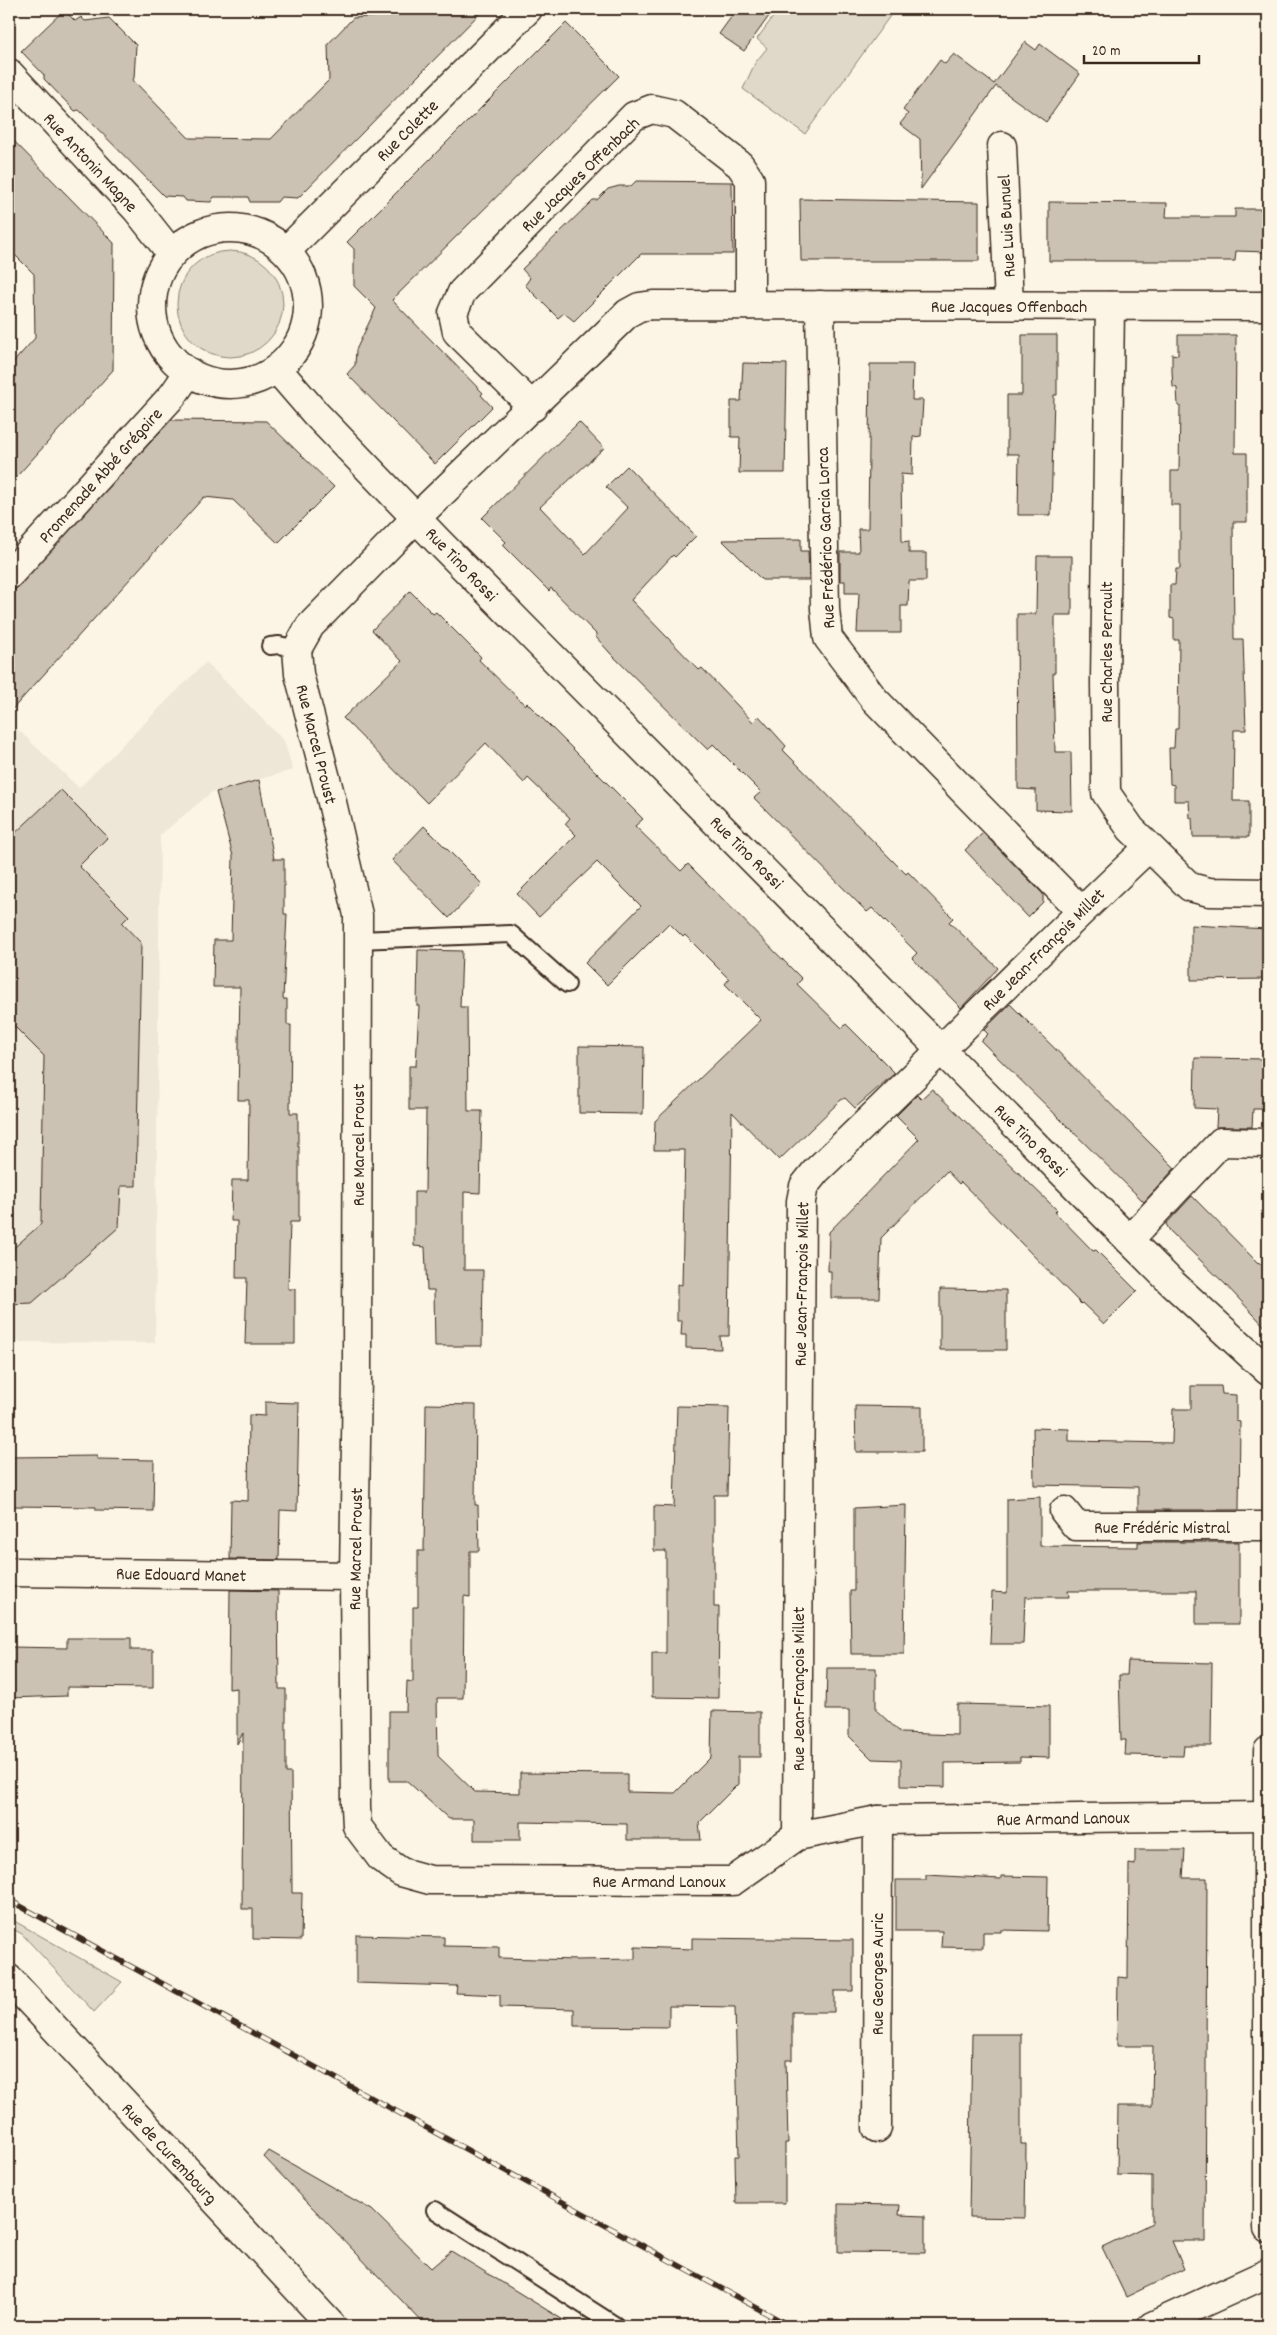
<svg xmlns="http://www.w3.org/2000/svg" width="1277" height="2335" font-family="Dekko,sans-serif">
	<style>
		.built { fill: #eee6d6 }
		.green { fill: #e0d8c8; stroke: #8e8173 }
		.building { fill: #ccc2b3; stroke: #3b2a1e }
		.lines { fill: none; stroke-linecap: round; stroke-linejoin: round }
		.lane-casing { stroke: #3b2a1e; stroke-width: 20 }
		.street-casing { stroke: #3b2a1e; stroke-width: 31 }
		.lane { stroke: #fcf5e5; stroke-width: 16 }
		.street { stroke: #fcf5e5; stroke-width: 28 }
		.rail-casing { stroke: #3b2a1e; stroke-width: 5.5 }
		.rail { stroke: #fcf5e5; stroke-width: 4; stroke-dasharray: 11; stroke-linecap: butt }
		.labels { text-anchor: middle; stroke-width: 5; stroke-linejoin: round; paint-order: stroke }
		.street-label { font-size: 18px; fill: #3b2a1e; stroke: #fcf5e5 }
	</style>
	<rect width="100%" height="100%" fill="#fcf5e5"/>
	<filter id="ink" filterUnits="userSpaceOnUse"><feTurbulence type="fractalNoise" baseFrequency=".02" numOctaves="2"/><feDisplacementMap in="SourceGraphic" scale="10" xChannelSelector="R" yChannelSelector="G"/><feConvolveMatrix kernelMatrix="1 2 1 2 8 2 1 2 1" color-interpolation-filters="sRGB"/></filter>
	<g filter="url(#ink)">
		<path class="built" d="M206 662 284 741 293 770 212 792 160 835 155 1343 9 1342V721L79 788Z"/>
		<g class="green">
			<path d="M771 9H895L805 134 743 89 755 63 767 48 757 39 776 13Z"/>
			<circle cx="230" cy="304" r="53"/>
			<path d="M9 1918 122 1982 94 2012 22 1934 9 1927Z"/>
		</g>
		<g class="building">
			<path d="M390 9H484L298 198 281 197 277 202H250L248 197H214L211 202 186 201 183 197 164 196 79 110 75 111 44 79V75L21 51 64 10 75 21 81 17 85 21 109 18 136 45 134 78 133 80 189 138 271 139 329 80 328 44 353 18 383 16Z"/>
			<path d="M737 9H774L744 51 719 34Z"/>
			<path d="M566 23 619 76 392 300 483 393 481 395 492 407 435 464 347 374 355 365 356 350 376 308 354 286V249L347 242Z"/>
			<path d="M1025 42 1036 50 1040 44 1080 74 1046 122 996 86 921 189 920 139 900 124 908 114 903 110 940 60 945 64 954 54 994 84Z"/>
			<path d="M9 136 114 243 113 370 9 485V367L35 338 34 274 9 249Z"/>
			<path d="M636 181 732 182 733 254H641L574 321 564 313 558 318 525 285 530 278 522 269 593 200H597L608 189 619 186H631Z"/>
			<path d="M800 199 979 202V261H801Z"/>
			<path d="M1049 202 1167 203 1166 217H1235V209H1268V252L1236 251 1235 261H1049Z"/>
			<path d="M1022 335H1057V395H1054L1051 515H1018L1019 454H1007V395H1022Z"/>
			<path d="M1178 335H1236L1235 453H1247V522H1233L1234 639H1243L1246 730H1234L1233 801H1249V837H1193L1192 818H1190L1189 801H1174V785L1170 784 1169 748H1174L1175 729H1178L1179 640H1174V619L1170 618V585H1175L1176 569H1180V505H1171V471H1179L1180 406H1178L1177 388 1173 387 1172 371V354L1178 355Z"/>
			<path d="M743 363 787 364 785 473H739L740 437H731V401H741Z"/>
			<path d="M870 364H913L912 400H923L921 436 913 437 912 475 901 474 902 542 909 541V553H926V581H909L908 606H901V633H857L859 593H845V581H840V552H859L858 529H868Z"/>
			<path d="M171 420 266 421 334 487 278 543 233 500 204 497 9 713V596Z"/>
			<path d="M579 422 604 448 540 507 585 554 628 508 606 487 627 466 696 536 675 557 673 555 631 600 699 670 702 668 753 722 759 716 786 746 783 750 895 863 906 874 908 872 953 918 949 922 998 968 961 1008 912 958 917 953 872 908 867 912 754 798 761 792 713 744 708 750 610 653 595 636 597 635 551 588 549 591 503 545 506 542 482 518Z"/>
			<path d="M801 539V551H808L809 580H762L722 540Z"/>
			<path d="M1037 556H1072V615H1055V673H1053L1055 752H1071L1072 811 1036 810V790L1018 789 1017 614H1036Z"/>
			<path d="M410 591 433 614 436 612 481 657 479 660 525 705 527 703 643 819 635 826 681 871 688 864 802 979 797 984 842 1028 846 1024 895 1073 855 1108 845 1098 841 1100 779 1160 732 1112 729 1336H720L721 1349 686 1348V1335H681L682 1321H677V1284L682 1285 685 1150H654L655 1121 761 1020 725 984 729 979 685 935 683 937 669 923 607 985 585 963 641 906 597 862 539 917 517 894 576 835 565 824 570 818 528 778 524 783 486 743 427 803 343 718 402 661 372 630Z"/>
			<path d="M259 780 274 859H284V914H287L283 999H287V1025H291L290 1113H298V1146H299V1222H290L288 1289H295V1344H245L247 1278H236L237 1221H231L232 1180H248L249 1100H238L240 987H213L214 940H231L233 856 216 792Z"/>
			<path d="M61 790 108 837 79 866 129 916 122 923 141 943 136 1186H121L119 1227 32 1303 9 1304V1252L41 1224 44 1056 9 1021V839Z"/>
			<path d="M424 826 482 884 449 918 392 860Z"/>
			<path d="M983 833 1043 894V902L1028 917 965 850Z"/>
			<path d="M1191 925 1268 929V979L1191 980Z"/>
			<path d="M418 950 462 951 460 1007H467L468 1111H482L480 1193 464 1192V1270H483L482 1346H435L434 1290H427L425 1247 414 1246V1192H425L426 1110H409V1066H416L419 1006H417Z"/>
			<path d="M1010 1004 1175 1168 1144 1202 981 1041 988 1034 984 1030Z"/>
			<path d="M579 1046 644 1047 643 1114 579 1113Z"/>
			<path d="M1195 1058 1268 1059V1109H1253L1252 1127H1216L1217 1109 1194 1108Z"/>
			<path d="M932 1089 1057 1210 1055 1212 1093 1251 1096 1250 1137 1291 1104 1324 1082 1303 1081 1304 961 1182 959 1184 947 1171 881 1238 879 1298H831V1271H828L829 1232 919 1139 896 1116 917 1095 921 1099Z"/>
			<path d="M1192 1196 1259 1264H1268V1330L1225 1284 1170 1231 1166 1224Z"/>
			<path d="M940 1289 1006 1290V1350H940Z"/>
			<path d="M1191 1386H1221L1222 1394 1236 1395V1421L1240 1422 1239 1510H1138V1487L1034 1485 1033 1428 1069 1429V1441L1172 1443 1173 1409H1191Z"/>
			<path d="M265 1402 299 1403 297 1511 280 1510 279 1560 230 1559 231 1500 248 1501 249 1415 265 1416Z"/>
			<path d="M426 1404 476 1405 475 1505H478L479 1551H470V1597L464 1596 463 1698H437L438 1756 475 1792 520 1793V1773L627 1774V1792L675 1793 711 1757 712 1711 760 1712V1757H738V1784L699 1823 701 1840H627V1824L520 1822V1840H474V1819H449L407 1781H389V1711H406L407 1681 413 1682V1607H418V1551H424Z"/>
			<path d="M677 1406 729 1407 727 1495H714V1607H719L718 1698 652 1697V1653H666V1551H654V1506L674 1507Z"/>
			<path d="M855 1406 922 1407V1452H856Z"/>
			<path d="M97 1456V1459L154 1460 153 1511 96 1510V1507L9 1506V1457Z"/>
			<path d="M1040 1497V1546L1138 1547V1542H1239V1624H1196V1591H1068L1069 1597H1025L1023 1644H990L992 1592 1007 1593V1499Z"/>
			<path d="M906 1505 904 1654H851L850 1591H854V1508Z"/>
			<path d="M230 1590 278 1591 279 1689H286V1773H291L292 1893H302L301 1940 253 1939V1909H242L243 1733 237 1744V1688L229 1689Z"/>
			<path d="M67 1638H131V1650H153V1688L67 1687V1696L9 1698V1647L67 1648Z"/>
			<path d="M1128 1661 1212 1663 1211 1746H1184L1183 1756 1125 1755 1126 1740H1121L1119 1675H1127Z"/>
			<path d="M827 1668H876V1710L901 1733 957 1735V1704L1049 1706V1758L1020 1757V1762L945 1763V1787L901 1786V1760L872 1759 849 1736V1710H826Z"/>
			<path d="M1135 1850H1185L1183 1878H1207L1205 2241H1172L1184 2269 1126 2297 1102 2247 1152 2223V2176L1117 2175 1118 2106H1152L1153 2046H1117L1118 1977 1128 1978 1129 1864 1135 1865Z"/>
			<path d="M926 1875 1001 1879V1876L1048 1877 1047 1931 1001 1930V1932H983V1948L941 1947 942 1931H896V1880H926Z"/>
			<path d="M356 1935 444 1937V1946L499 1947V1958L577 1960 635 1959V1947L692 1949V1938L853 1940V1991H834V2012H792V2060H786L788 2143H785V2203H736L735 2156H739L735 2007 669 2006V2027L574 2026V2009L500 2007V1995L456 1993 457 1986 356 1983Z"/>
			<path d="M972 2034H1021V2144H1026L1025 2218 969 2217Z"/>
			<path d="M269 2151 372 2210 431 2268 451 2251 573 2326H426L264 2157Z"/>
			<path d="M838 2204 900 2205 899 2215 925 2216V2253L838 2252Z"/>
		</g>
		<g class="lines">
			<defs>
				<g id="lane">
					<path d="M270 646 279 645 297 649"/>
					<path d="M358 940 511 934 567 984"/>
					<path d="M435 2210 616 2326"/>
				</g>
				<g id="street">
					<path d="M9 73 137 210 171 253"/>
					<path d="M1002 146 1009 305"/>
					<circle cx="230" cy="306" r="78"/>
					<path d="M287 250 528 9"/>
					<path d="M820 305 825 609 828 638 874 699 1081 911"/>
					<path d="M1110 306 1105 681 1106 793 1131 829 1190 887 1209 892 1268 893"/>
					<path d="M277 369 315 413 438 541 1129 1240 1172 1283 1268 1371"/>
					<path d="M533 407 457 332 453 313 462 292 634 116 652 109 674 114 740 165 750 180V305"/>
					<path d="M9 575 173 395 189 372"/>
					<path d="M1129 1240 1221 1142 1268 1143"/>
					<path d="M1064 1511 1076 1526H1268"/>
					<path d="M9 1572 354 1576"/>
					<path d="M1268 1751V2228"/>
					<path d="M1267 1816 878 1820 797 1836 733 1881 430 1880 401 1872 381 1858 357 1826 356 1807 354 1576 357 1373 358 915 331 798 299 674 297 649 310 626 416 518 628 313 639 307 653 305 1268 306"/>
					<path d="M797 1836 801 1201 804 1186 816 1171C928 1065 1036 953 1149 847"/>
					<path d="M9 1979 332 2326"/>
					<path d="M877 2128 878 1820"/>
					<path d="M1152 2326 1268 2273"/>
				</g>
			</defs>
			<use href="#lane" class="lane-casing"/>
			<use href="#street" class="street-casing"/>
			<use href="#lane" class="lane"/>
			<use href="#street" class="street"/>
			<defs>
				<path id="rail" d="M9 1900 790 2326"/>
			</defs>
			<use href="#rail" class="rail-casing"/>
			<use href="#rail" class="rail"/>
		</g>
	</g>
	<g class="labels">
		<g class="street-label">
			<text transform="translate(407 130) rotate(-45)" y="6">Rue Colette</text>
			<text transform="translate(91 162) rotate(47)" y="6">Rue Antonin Magne</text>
			<text transform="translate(580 174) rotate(-44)" y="6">Rue Jacques Offenbach</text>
			<text transform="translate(1006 226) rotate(-93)" y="6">Rue Luis Bunuel</text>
			<text x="1009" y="312">Rue Jacques Offenbach</text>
			<text transform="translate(100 475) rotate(-48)" y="6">Promenade Abbé Grégoire</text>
			<text transform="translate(825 538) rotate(-92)" y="6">Rue Frédérico Garcia Lorca</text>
			<text transform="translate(462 564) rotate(46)" y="6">Rue Tino Rossi</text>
			<text transform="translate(1106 652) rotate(-90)" y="6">Rue Charles Perrault</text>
			<text transform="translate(317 744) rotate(76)" y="6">Rue Marcel Proust</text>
			<text transform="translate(747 852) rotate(45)" y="6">Rue Tino Rossi</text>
			<text transform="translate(1043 949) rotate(-45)" y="6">Rue Jean-François Millet</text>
			<text transform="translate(1031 1140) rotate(45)" y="6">Rue Tino Rossi</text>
			<text transform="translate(358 1145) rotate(-90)" y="6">Rue Marcel Proust</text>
			<text transform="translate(801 1284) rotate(-89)" y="6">Rue Jean-François Millet</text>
			<text x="1162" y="1533">Rue Frédéric Mistral</text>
			<text transform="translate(355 1549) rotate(-89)" y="6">Rue Marcel Proust</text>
			<text transform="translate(181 1574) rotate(1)" y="6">Rue Edouard Manet</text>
			<text transform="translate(798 1689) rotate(-90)" y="6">Rue Jean-François Millet</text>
			<text transform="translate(1063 1818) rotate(-1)" y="6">Rue Armand Lanoux</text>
			<text x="659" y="1887">Rue Armand Lanoux</text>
			<text transform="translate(877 1974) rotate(-90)" y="6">Rue Georges Auric</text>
			<text transform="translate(170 2153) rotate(47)" y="6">Rue de Curembourg</text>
		</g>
	</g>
	<rect width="1277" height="2335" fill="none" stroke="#fcf5e5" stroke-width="30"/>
	<rect x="15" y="15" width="1247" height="2305" fill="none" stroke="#3b2a1e" stroke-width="2" filter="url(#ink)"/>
	<path d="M1084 55v8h115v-8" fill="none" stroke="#3b2a1e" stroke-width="2.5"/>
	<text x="1092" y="55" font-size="15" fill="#3b2a1e" stroke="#fcf5e5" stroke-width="4" paint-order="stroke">20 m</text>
</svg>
